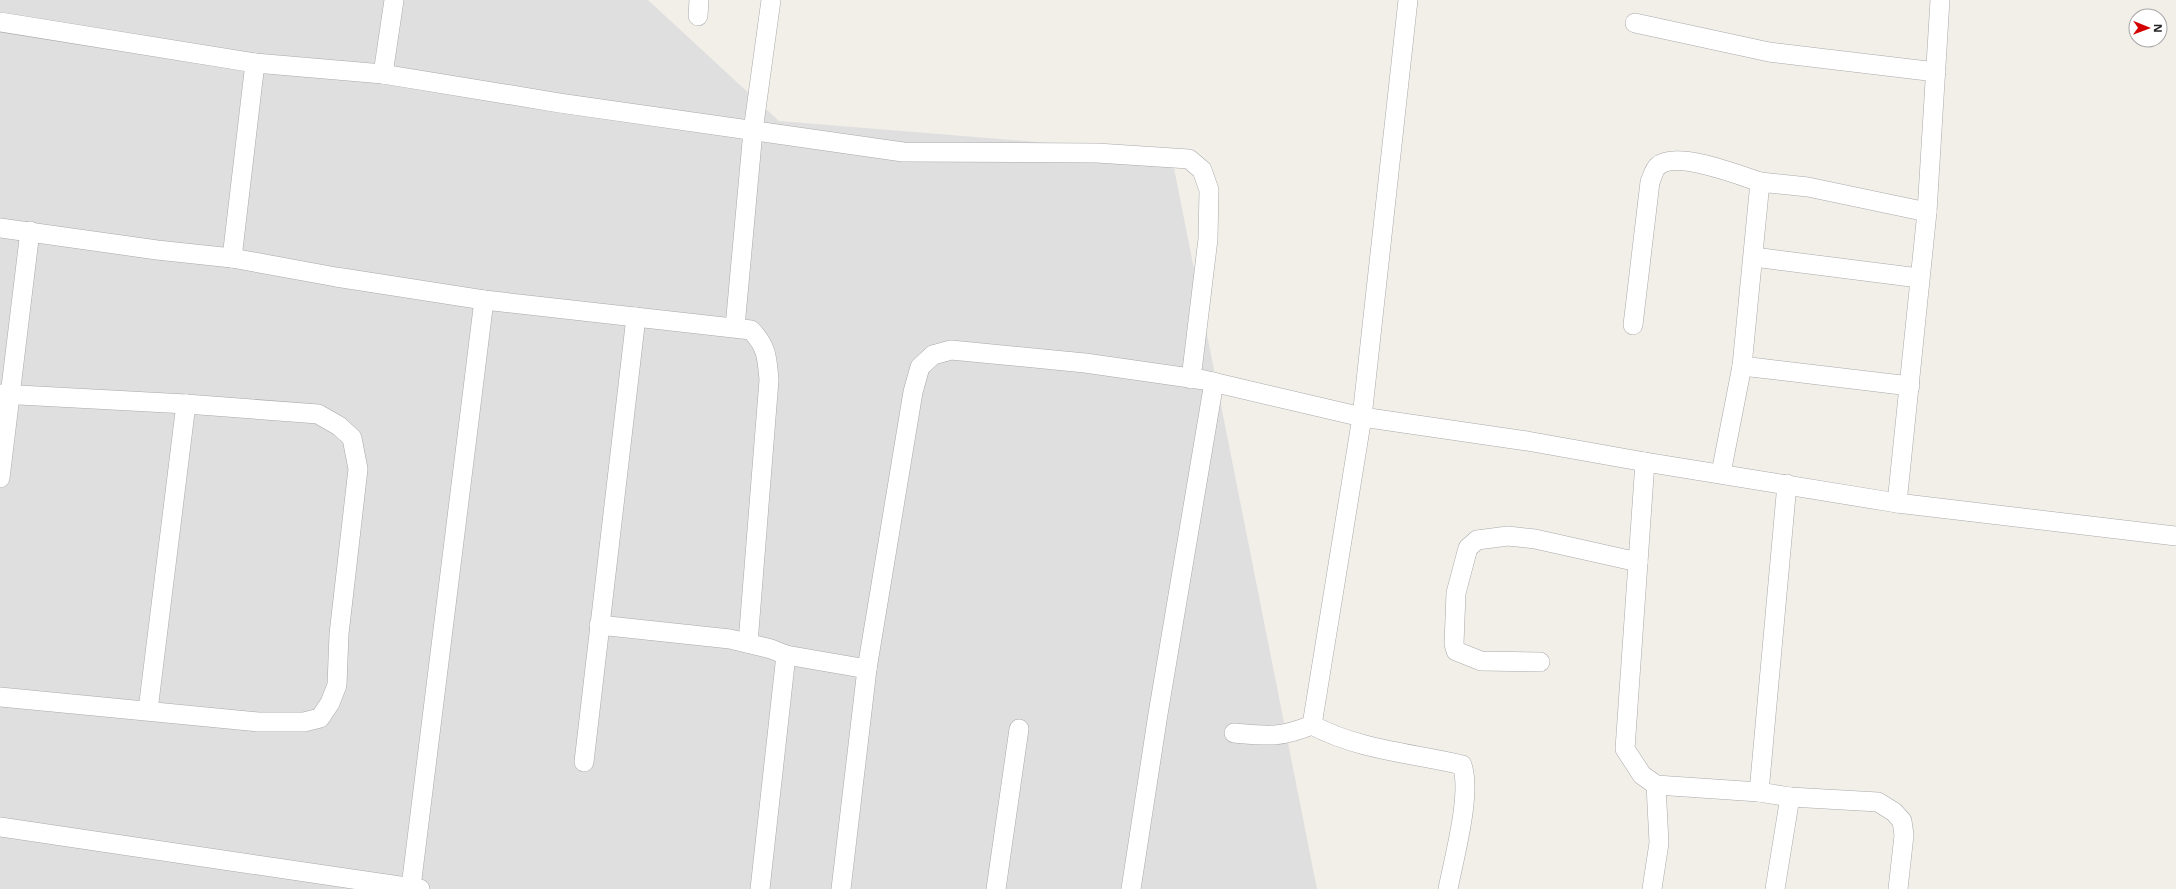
<svg xmlns="http://www.w3.org/2000/svg" width="2176" height="889" font-family="'Open Sans',sans-serif">
	<style>
		.residential { fill: #e0dfdf }
		.lines { fill: none; stroke-linecap: round; stroke-linejoin: round }
		.street-casing { stroke: #a9a9a9; stroke-width: 20 }
		.street { stroke: #fff; stroke-width: 19 }
	</style>
	<rect width="100%" height="100%" fill="#f2efe9"/>
	<path class="residential" d="M0 0H648L779 121 1171 153 1317 889H0Z"/>
	<g class="lines">
		<defs>
			<g id="street">
				<path d="M698 16 699 0"/>
				<path d="M0 22 255 63 383 74 560 103 903 152 1097 153 1189 159 1202 170 1209 190 1208 239 1191 379"/>
				<path d="M1635 23 1769 52 1936 72"/>
				<path d="M383 74 394 0"/>
				<path d="M1927 212 1940 0"/>
				<path d="M0 228 157 250 232 258 336 277 484 300 751 330C767 347 767 357 769 380L748 643"/>
				<path d="M1754 257 1919 278"/>
				<path d="M232 258 255 63"/>
				<path d="M1633 325 1650 182C1652 178 1654 169 1658 166 1676 150 1739 175 1760 182"/>
				<path d="M735 327 753 131 771 0"/>
				<path d="M1742 366 1910 386"/>
				<path d="M0 394 186 404 318 414 339 426 352 438 358 469 339 634 337 685 330 703 320 718 304 722H258L0 697"/>
				<path d="M1645 462 1625 749 1642 775 1656 785"/>
				<path d="M1721 473 1742 366 1760 182 1808 187 1927 212 1897 503"/>
				<path d="M0 478 30 231"/>
				<path d="M1787 484 1759 792 1790 797 1878 802 1894 812 1902 821 1904 835 1898 889"/>
				<path d="M599 625 730 639 771 649 786 655 867 669"/>
				<path d="M1540 662 1481 661 1456 651 1454 644 1456 593 1468 548 1477 540 1508 536 1535 539 1638 562"/>
				<path d="M148 710 186 404"/>
				<path d="M1312 725C1359 750 1411 753 1462 765 1472 793 1454 858 1448 889"/>
				<path d="M1234 733C1268 736 1280 738 1312 725L1362 417 1408 0"/>
				<path d="M584 762 636 317"/>
				<path d="M0 827 420 889"/>
				<path d="M411 887 484 300"/>
				<path d="M760 889 786 655"/>
				<path d="M841 889 867 669 913 392 920 367 933 355 951 350 1085 363 1204 380 1362 417 1527 441 1645 462 1897 503 2176 536"/>
				<path d="M996 889 1019 729"/>
				<path d="M1131 889 1158 714 1214 382"/>
				<path d="M1652 889 1659 843 1656 785 1759 792"/>
				<path d="M1775 889 1790 797"/>
			</g>
		</defs>
		<use href="#street" class="street-casing"/>
		<use href="#street" class="street"/>
	</g>
	<g transform="translate(2148 28) rotate(91)"><circle r="19" fill="#ffffff" stroke="#a7a7a7"/>
	<path d="M0-3L7 15L0 10L-7 15Z" fill="#d40000"/>
	<text y="-6" font-size="11" font-weight="bold" text-anchor="middle" fill="#222222">N</text>
	</g>
</svg>
